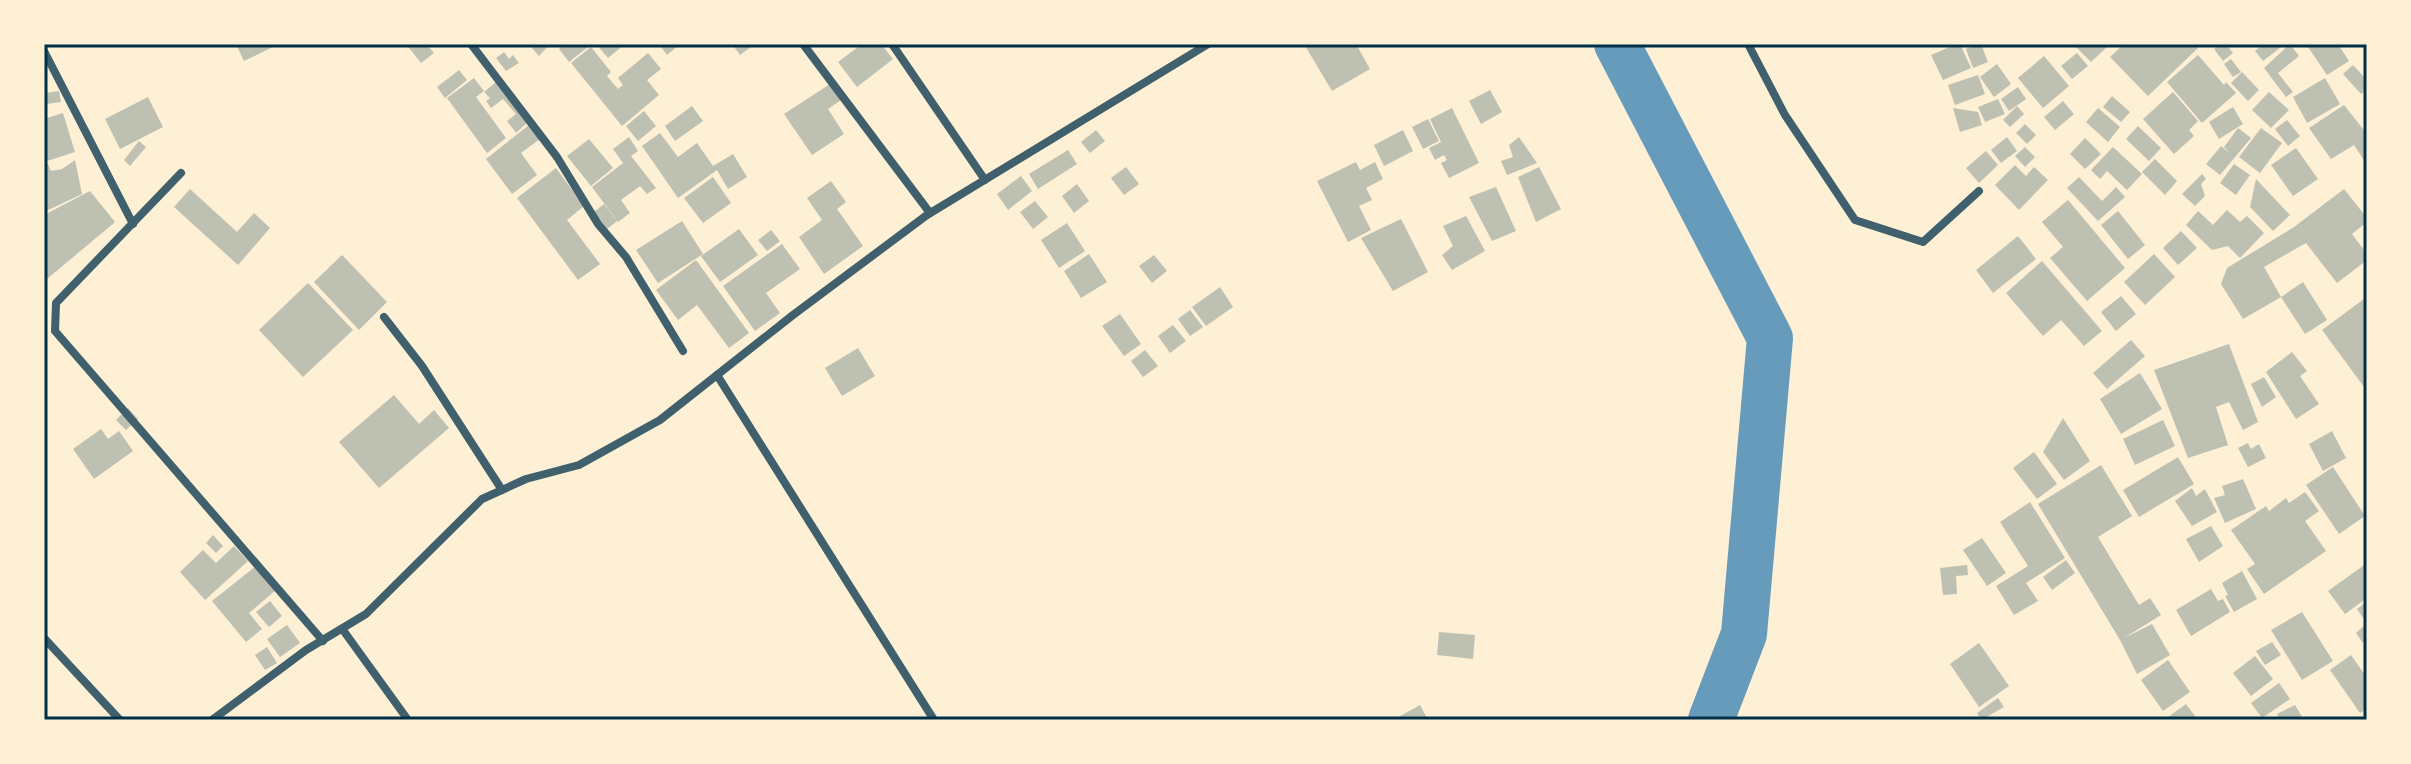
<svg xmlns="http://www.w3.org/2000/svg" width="2411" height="764" font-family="Arial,sans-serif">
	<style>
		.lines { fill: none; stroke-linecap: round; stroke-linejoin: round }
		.river { stroke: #669bbc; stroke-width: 46 }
		.building { fill: #bec0b2 }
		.minor { stroke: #3f606c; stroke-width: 8 }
		.neatline { fill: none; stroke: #003049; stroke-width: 3 }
	</style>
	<rect width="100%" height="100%" fill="#fdf0d5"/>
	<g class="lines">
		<path class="river" d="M1617 44 1770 338 1744 634 1711 720"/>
	</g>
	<g class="building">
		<path d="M236 44H279L244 61Z"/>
		<path d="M406 44H426L434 53 421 63Z"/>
		<path d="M536 44H550L539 56 532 48Z"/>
		<path d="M565 44H586L588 47 569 62 559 49Z"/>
		<path d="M596 44H625L608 58Z"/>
		<path d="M659 44H680L667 55Z"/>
		<path d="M732 44H755L740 55Z"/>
		<path d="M862 44H881L893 59 857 87 838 62Z"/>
		<path d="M1304 44H1356L1370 69 1332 91Z"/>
		<path d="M1957 44H1960L1971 68 1943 80 1931 55Z"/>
		<path d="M1977 44H1981L1988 62 1973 68 1966 49Z"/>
		<path d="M2073 44H2104L2107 47 2091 62Z"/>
		<path d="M2124 44H2194L2198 48 2148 96 2110 57Z"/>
		<path d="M2221 44H2226L2233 53 2223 61 2214 49Z"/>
		<path d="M2263 44H2285L2263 61 2255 51Z"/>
		<path d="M2290 44 2299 56 2278 73 2293 92 2286 97 2264 68Z"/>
		<path d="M2306 44H2338L2349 61 2327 75Z"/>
		<path d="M591 47 611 72 607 76 618 89 623 85 618 78 648 53 661 69 647 80 659 95 622 126 571 63Z"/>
		<path d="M504 52 509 59 513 55 519 63 506 71 496 58Z"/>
		<path d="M2077 53 2088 66 2072 79 2061 66Z"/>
		<path d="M2198 55 2224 85 2226 82 2236 93 2202 123 2167 82Z"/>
		<path d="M2044 56 2069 86 2043 108 2018 78Z"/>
		<path d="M2231 59 2241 72 2233 77 2224 64Z"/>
		<path d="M1997 64 2011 84 1994 97 1980 77Z"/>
		<path d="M2353 65 2367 80V89L2361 94 2343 74Z"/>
		<path d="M459 70 467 80 445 98 437 87Z"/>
		<path d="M2242 72 2259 90 2248 101 2231 83Z"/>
		<path d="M1978 75 1985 94 1955 105 1948 85Z"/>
		<path d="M474 78 484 91 476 97 506 138 487 153 447 98Z"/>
		<path d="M2325 78 2340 104 2307 123 2293 97Z"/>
		<path d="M496 82 529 121 516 133 507 121 516 114 503 99 491 108 486 101 490 98 484 92Z"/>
		<path d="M830 84 841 100 828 109 844 134 812 155 784 114Z"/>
		<path d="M2018 87 2026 99 2009 111 2001 99Z"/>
		<path d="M1490 90 1502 112 1481 124 1469 101Z"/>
		<path d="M59 91 61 102 47 104 45 93Z"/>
		<path d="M2173 92 2198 121 2189 130 2194 136 2174 154 2143 119Z"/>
		<path d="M2269 92 2289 110 2271 128 2252 110Z"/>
		<path d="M2112 96 2130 112 2121 122 2103 107Z"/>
		<path d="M148 97 163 127 120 149 105 119Z"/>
		<path d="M1998 99 2005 114 1985 122 1978 107Z"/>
		<path d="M2063 101 2074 114 2055 130 2044 117Z"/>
		<path d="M2344 105 2367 134V165L2354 145 2331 159 2309 128Z"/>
		<path d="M692 106 703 121 675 141 665 126Z"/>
		<path d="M2017 106 2024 114 2010 127 2003 120Z"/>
		<path d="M2233 107 2243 124 2219 139 2209 122Z"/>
		<path d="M1452 108 1479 163 1449 178 1441 163 1447 160 1444 155 1435 160 1429 148 1441 142 1430 119Z"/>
		<path d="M1953 108 1978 112 1982 125 1960 132Z"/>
		<path d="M2098 108 2120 127 2108 142 2086 122Z"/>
		<path d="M644 111 656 126 638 141 626 126Z"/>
		<path d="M63 113 75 152 44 162V119Z"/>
		<path d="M1428 119 1439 141 1423 149 1412 127Z"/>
		<path d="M2287 120 2300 136 2288 146 2275 129Z"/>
		<path d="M2025 124 2036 135 2027 144 2016 133Z"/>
		<path d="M529 125 540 139 521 153 537 175 512 194 486 159Z"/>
		<path d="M2138 126 2161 148 2149 161 2126 139Z"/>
		<path d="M2238 128 2251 138 2220 175 2206 164 2221 146 2230 153 2224 147Z"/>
		<path d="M2261 128 2282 143 2260 173 2239 157Z"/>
		<path d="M1096 130 1105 141 1090 153 1081 142Z"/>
		<path d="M1403 130 1413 151 1384 166 1374 145Z"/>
		<path d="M660 133 678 157 697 143 713 166 733 154 747 177 728 189 717 170 678 198 642 146Z"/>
		<path d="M629 137 638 151 631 156 656 188 647 194 640 186 621 200 630 213 618 222 592 187 623 163 613 149Z"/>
		<path d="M1519 137 1537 163 1507 175 1501 161 1513 157 1509 145Z"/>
		<path d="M2007 137 2017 151 2001 163 1991 150Z"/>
		<path d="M2085 138 2101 154 2085 169 2070 154Z"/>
		<path d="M589 139 613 168 591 186 567 156Z"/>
		<path d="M139 141 146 147 130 166 124 160Z"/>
		<path d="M2025 147 2035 157 2025 167 2015 156Z"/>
		<path d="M2113 147 2142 174 2127 190 2107 171 2100 179 2091 170Z"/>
		<path d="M2296 148 2318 179 2293 196 2271 165Z"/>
		<path d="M1068 150 1077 164 1038 189 1029 174Z"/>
		<path d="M1986 151 1998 165 1979 183 1966 168Z"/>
		<path d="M2155 159 2177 181 2165 195 2142 172Z"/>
		<path d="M75 160 82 194 44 212V165L48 164 51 171 62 169Z"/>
		<path d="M1356 162 1360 170 1375 162 1383 179 1366 188 1372 200 1359 206 1371 230 1348 242 1317 181Z"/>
		<path d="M2234 164 2250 175 2236 195 2220 183Z"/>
		<path d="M2015 165 2026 176 2034 167 2048 180 2019 210 1995 185Z"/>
		<path d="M1126 167 1139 184 1124 195 1111 178Z"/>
		<path d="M1539 167 1561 209 1536 222 1518 177Z"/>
		<path d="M556 168 584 206 567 220 600 264 578 280 517 198Z"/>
		<path d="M2202 174 2206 179 2201 184 2205 196 2195 206 2182 194Z"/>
		<path d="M1021 176 1032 191 1008 210 997 194Z"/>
		<path d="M713 177 731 203 703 223 684 198Z"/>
		<path d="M2079 177 2102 201 2116 187 2125 197 2098 221 2067 188Z"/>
		<path d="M2256 179 2290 215 2273 231 2250 207Z"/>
		<path d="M831 181 846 202 837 209 863 246 824 274 799 237 822 220 807 198Z"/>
		<path d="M1077 184 1089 201 1074 213 1062 196Z"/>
		<path d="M1496 187 1516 231 1492 241 1469 197Z"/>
		<path d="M190 189 237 232 254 213 270 228 238 265 174 207Z"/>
		<path d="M2344 189 2367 218V222L2352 234 2367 254V260L2337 283 2306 243 2264 267 2281 297 2243 319 2221 284 2227 268 2294 227Z"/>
		<path d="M90 191 115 222 47 279 44 274V215Z"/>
		<path d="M2068 200 2125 268 2087 301 2050 258 2063 247 2042 222Z"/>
		<path d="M1035 201 1048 217 1033 229 1020 212Z"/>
		<path d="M604 204 617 221 607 229 594 212Z"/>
		<path d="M2227 210 2240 222 2247 216 2264 233 2240 258 2228 246 2212 250 2186 225 2198 211 2213 225Z"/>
		<path d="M2118 211 2145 245 2128 259 2101 225Z"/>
		<path d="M1466 216 1485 251 1452 270 1442 255 1453 246 1443 226Z"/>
		<path d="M1401 219 1428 272 1393 291 1361 238Z"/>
		<path d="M682 221 703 254 658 283 636 250Z"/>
		<path d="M1067 223 1085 251 1059 268 1041 240Z"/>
		<path d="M739 229 758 255 720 282 701 256Z"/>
		<path d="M771 230 780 241 767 251 758 240Z"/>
		<path d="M2181 231 2197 248 2178 265 2163 248Z"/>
		<path d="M2018 236 2036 259 1993 293 1976 270Z"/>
		<path d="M782 244 800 269 766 293 780 313 755 331 723 286Z"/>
		<path d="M1089 254 1107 282 1081 298 1064 271Z"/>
		<path d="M2154 254 2175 277 2145 305 2124 282Z"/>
		<path d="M342 255 387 302 359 330 314 282Z"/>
		<path d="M1154 255 1167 271 1152 283 1139 266Z"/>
		<path d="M696 260 749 333 729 348 697 305 678 320 656 290Z"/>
		<path d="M2042 261 2102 331 2084 346 2061 320 2043 336 2006 293Z"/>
		<path d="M2303 282 2327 320 2305 334 2281 297Z"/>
		<path d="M308 283 353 330 303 377 259 330Z"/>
		<path d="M1220 287 1233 307 1206 326 1192 307Z"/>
		<path d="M2121 296 2136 314 2116 331 2101 312Z"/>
		<path d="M2364 299 2367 303V391L2322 330Z"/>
		<path d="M1190 310 1203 327 1190 336 1178 319Z"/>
		<path d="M1120 314 1141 344 1124 356 1102 326Z"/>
		<path d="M1173 325 1186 341 1170 353 1158 336Z"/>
		<path d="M2131 340 2145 356 2107 389 2093 373Z"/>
		<path d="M2229 344 2258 422 2243 430 2229 402 2216 407 2228 445 2188 458 2154 370Z"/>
		<path d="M858 348 875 376 842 396 825 368Z"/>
		<path d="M1145 350 1158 366 1143 377 1131 361Z"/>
		<path d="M2292 352 2307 371 2300 376 2319 404 2296 419 2266 372Z"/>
		<path d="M2140 373 2162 409 2121 434 2100 399Z"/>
		<path d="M2264 377 2276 397 2262 407 2251 384Z"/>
		<path d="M394 395 419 424 434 410 449 428 379 488 339 442Z"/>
		<path d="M128 408 138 419 126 430 116 420Z"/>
		<path d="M2063 418 2090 461 2064 480 2043 452Z"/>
		<path d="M2163 420 2175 446 2135 465 2123 439Z"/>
		<path d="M101 429 108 439 119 431 133 451 94 479 73 449Z"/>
		<path d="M2332 431 2346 458 2323 471 2309 444Z"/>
		<path d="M2248 443 2251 449 2259 444 2266 458 2248 467 2238 448Z"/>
		<path d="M2034 452 2057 484 2037 499 2013 468Z"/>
		<path d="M2178 457 2194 484 2139 517 2123 490Z"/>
		<path d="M2101 465 2132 516 2098 537 2139 605 2150 598 2161 615 2124 638 2152 624 2170 655 2137 674 2120 640 2038 504Z"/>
		<path d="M2333 467 2365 516 2339 534 2306 485Z"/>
		<path d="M2243 479 2256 509 2225 523 2214 498 2225 495 2222 486Z"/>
		<path d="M2192 488 2196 496 2205 489 2217 512 2192 526 2175 501Z"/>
		<path d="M2305 492 2319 511 2305 521 2326 551 2264 594 2247 569 2255 564 2231 530 2266 506 2269 511 2286 498 2289 503Z"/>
		<path d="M2030 502 2065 558 2026 583 2038 601 2014 615 1996 586 2028 566 2000 522Z"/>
		<path d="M2211 526 2223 546 2199 562 2186 539Z"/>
		<path d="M213 535 223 546 216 553 206 543Z"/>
		<path d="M1982 538 2006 573 1987 586 1963 550Z"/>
		<path d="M234 546 248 561 205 600 180 572 203 550 216 563Z"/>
		<path d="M2066 560 2075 573 2052 590 2043 577Z"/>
		<path d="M2367 563V598L2345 614 2328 591Z"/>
		<path d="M1967 565 1968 575 1956 576 1957 594 1943 595 1940 568Z"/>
		<path d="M256 566 276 590 249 613 262 629 246 642 212 601Z"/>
		<path d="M2242 571 2257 599 2234 612 2225 596 2228 595 2222 583Z"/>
		<path d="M2211 589 2218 601 2223 599 2230 612 2191 636 2176 610Z"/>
		<path d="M270 601 282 616 269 627 256 612Z"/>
		<path d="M2367 601V619L2365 621 2357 609Z"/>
		<path d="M2302 612 2333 661 2302 680 2271 630Z"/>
		<path d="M2367 623V640L2363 643 2356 633Z"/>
		<path d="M287 625 300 643 280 657 267 639Z"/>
		<path d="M1439 632 1475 635 1473 659 1437 655Z"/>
		<path d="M2272 642 2281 655 2265 665 2256 651Z"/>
		<path d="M1979 643 2009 686 1979 707 1950 664Z"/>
		<path d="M267 647 277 663 265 670 255 655Z"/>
		<path d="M2351 655 2367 678V709L2360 713 2330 670Z"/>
		<path d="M2255 656 2273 679 2251 696 2233 673Z"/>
		<path d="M2168 660 2190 692 2163 711 2141 680Z"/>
		<path d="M2279 683 2290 699 2262 718 2251 703Z"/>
		<path d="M1998 698 2004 707 1981 720 1977 713Z"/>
		<path d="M2186 704 2198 720H2164Z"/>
		<path d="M1420 705 1428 720H1393Z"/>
		<path d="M2295 705 2304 720H2280L2277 714Z"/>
	</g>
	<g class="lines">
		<g class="minor">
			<path d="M471 44 557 157 598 224 626 257 683 351"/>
			<path d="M803 44 930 213"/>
			<path d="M892 44 985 180"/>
			<path d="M1748 44 1785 115 1855 220 1923 242 1979 191"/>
			<path d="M44 51 133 224"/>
			<path d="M181 173 56 303 55 331 323 641"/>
			<path d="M384 317 422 366 502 490"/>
			<path d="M717 375 934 720"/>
			<path d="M343 630 408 720"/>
			<path d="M44 638 120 720"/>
			<path d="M212 720 306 650 366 614 482 499 526 479 579 465 660 420 793 315 927 215 1208 44"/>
		</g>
	</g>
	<rect width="2411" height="764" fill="none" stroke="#fdf0d5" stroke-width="92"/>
	<rect x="46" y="46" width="2319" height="672" class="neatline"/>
</svg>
